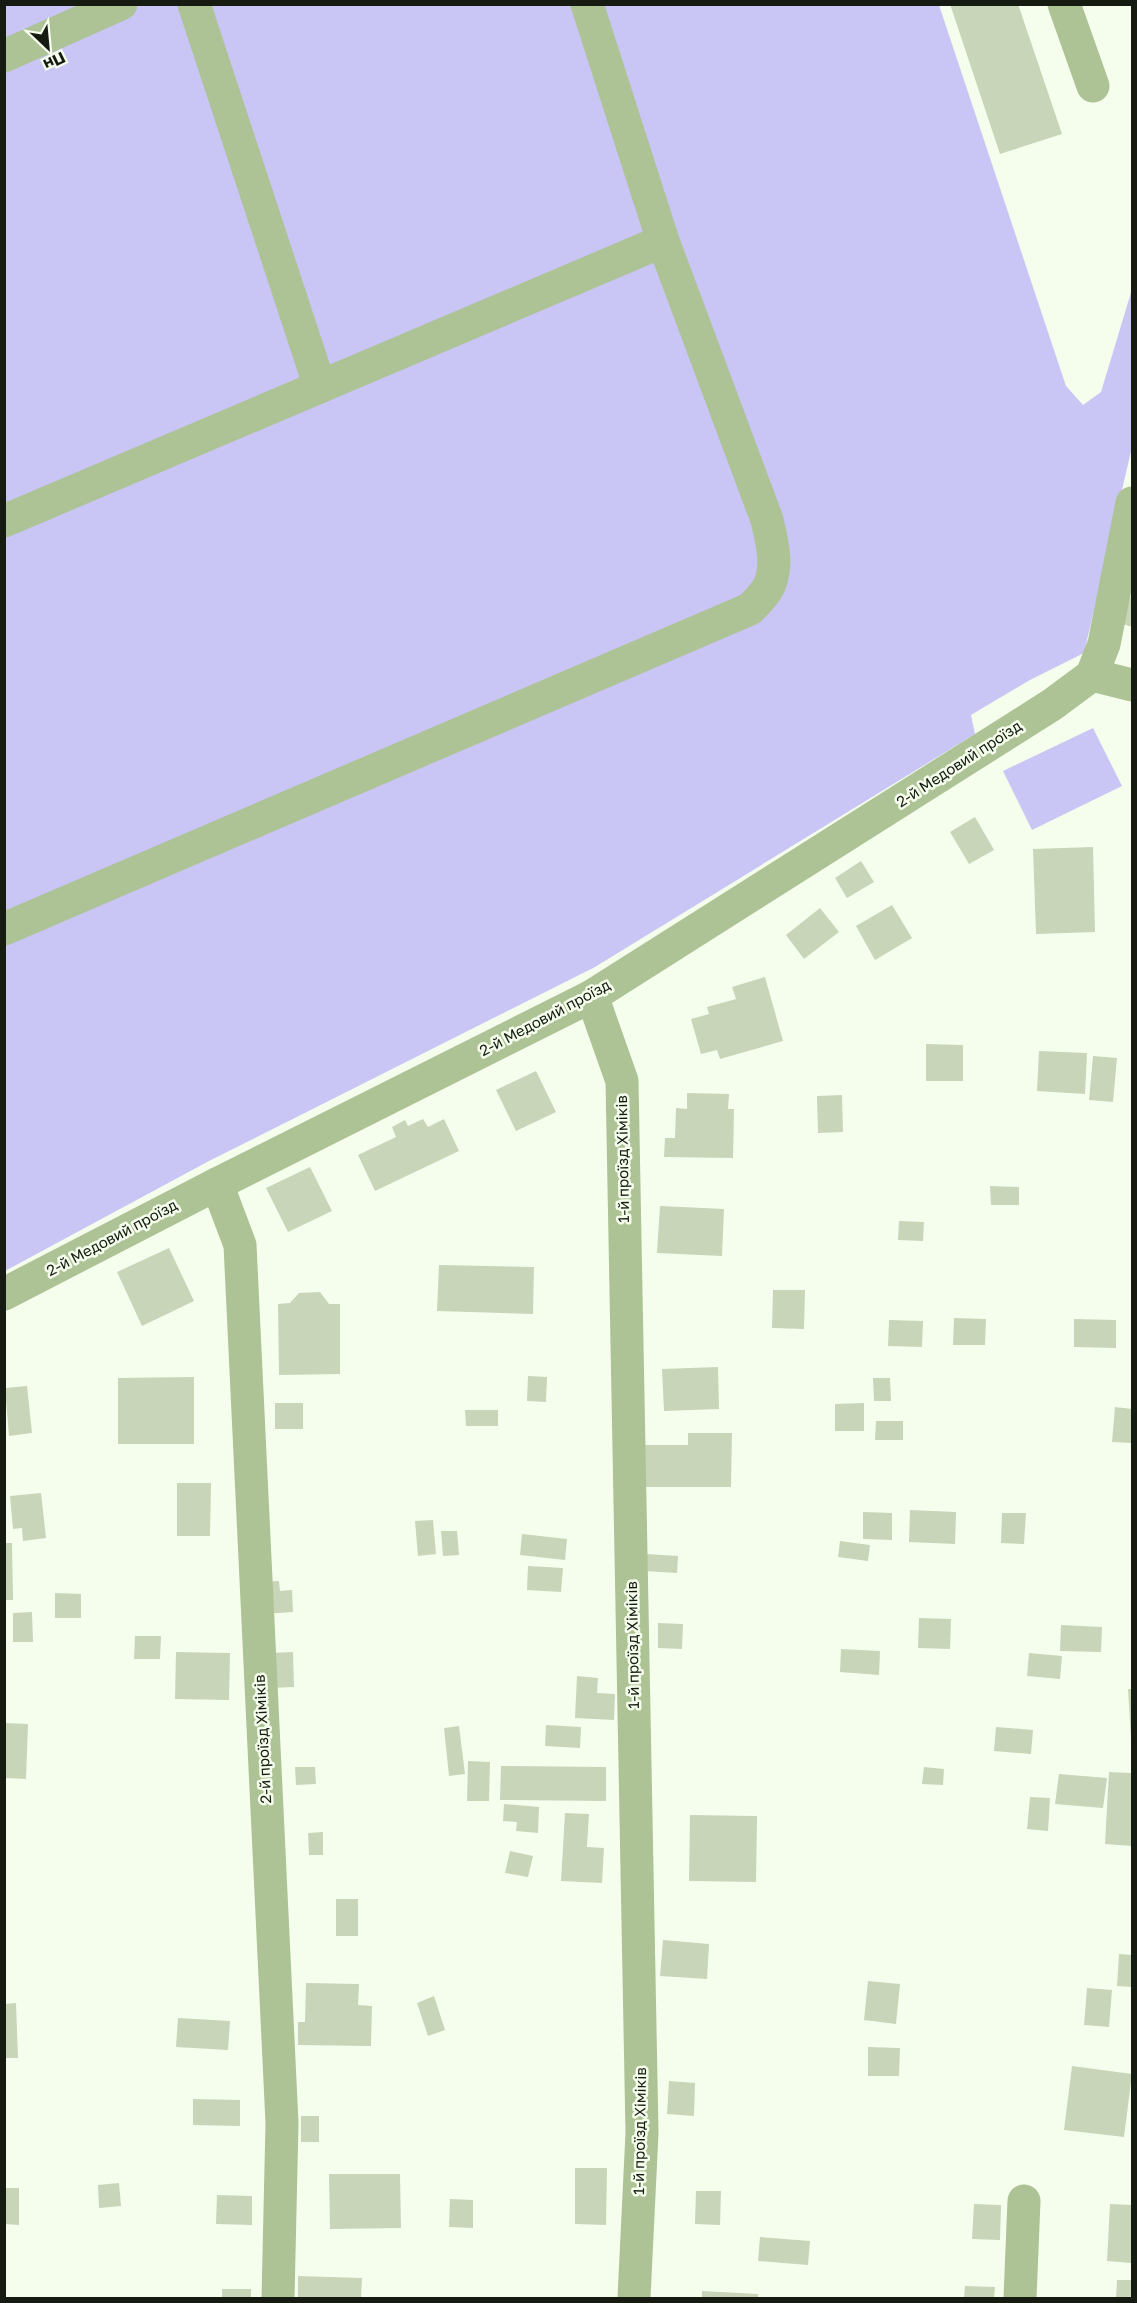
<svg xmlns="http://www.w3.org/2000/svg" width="1137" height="2303" font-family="'Golos Text',sans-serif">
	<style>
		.green { fill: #c9c6f5 }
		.building { fill: #c8d5b9 }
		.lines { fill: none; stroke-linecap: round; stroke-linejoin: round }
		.minor { stroke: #adc295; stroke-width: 33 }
		.labels { text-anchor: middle; stroke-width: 5; stroke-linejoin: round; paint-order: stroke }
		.street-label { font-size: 15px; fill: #161b11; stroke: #f5feec }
	</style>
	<rect width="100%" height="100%" fill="#f5feec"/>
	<g class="green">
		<path d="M5 5H939L1066 386 1083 405 1101 392 1132 289V447L1084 653 1030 680 971 715 975 734 595 967 209 1161 5 1271Z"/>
		<path d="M1093 728 1122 786 1032 830 1003 771Z"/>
	</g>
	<g class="building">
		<path d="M950 4H1018L1062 134 1000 154Z"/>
		<path d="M1132 592V627L1123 624Z"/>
		<path d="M975 817 994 850 969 864 950 832Z"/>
		<path d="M1093 847 1095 932 1036 934 1033 849Z"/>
		<path d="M861 861 874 882 847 898 835 878Z"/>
		<path d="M892 905 912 938 875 960 856 926Z"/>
		<path d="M820 908 839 932 804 959 786 935Z"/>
		<path d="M765 977 783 1041 720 1059 717 1050 701 1054 691 1019 709 1014 707 1007 736 999 732 987Z"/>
		<path d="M926 1044 963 1045V1081H926Z"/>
		<path d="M1039 1051 1087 1053 1085 1094 1037 1091Z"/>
		<path d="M1093 1056 1117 1058 1113 1102 1089 1100Z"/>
		<path d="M536 1071 556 1112 516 1131 496 1090Z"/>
		<path d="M687 1093 729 1094 728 1109H734L733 1158 664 1157 665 1138H675L676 1108 687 1109Z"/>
		<path d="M842 1095 843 1132 818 1133 817 1096Z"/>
		<path d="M423 1119 428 1127 444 1119 459 1151 375 1191 358 1155 396 1137 392 1127 405 1120 408 1126Z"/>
		<path d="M310 1167 332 1211 288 1232 266 1188Z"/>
		<path d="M990 1186 1019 1187V1205H991Z"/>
		<path d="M660 1206 724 1209 722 1256 657 1253Z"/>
		<path d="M899 1221 924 1222 923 1241 898 1240Z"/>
		<path d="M169 1248 194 1301 142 1326 117 1272Z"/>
		<path d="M439 1265 534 1267 533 1314 437 1311Z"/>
		<path d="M773 1290H805L804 1329 772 1328Z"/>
		<path d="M320 1292 329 1304H340V1374L279 1375 278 1304 290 1303 299 1293Z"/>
		<path d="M954 1318 986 1319 985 1345H953Z"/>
		<path d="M1074 1319 1116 1320V1348L1074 1347Z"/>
		<path d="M889 1320 923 1321 922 1347 888 1346Z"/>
		<path d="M718 1367 719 1409 664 1411 662 1369Z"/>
		<path d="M528 1376 547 1377 546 1402 527 1401Z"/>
		<path d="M194 1377V1444H118V1378Z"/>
		<path d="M873 1378H890L891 1401H874Z"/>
		<path d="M27 1386 32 1433 9 1436 5 1388Z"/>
		<rect x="275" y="1403" width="28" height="26"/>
		<path d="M864 1403V1431H835V1404Z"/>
		<path d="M1115 1407 1132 1409V1443L1112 1442Z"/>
		<path d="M465 1410H498V1426H466Z"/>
		<path d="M876 1421H903V1440H875Z"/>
		<path d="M688 1433H732L731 1487H642V1445H688Z"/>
		<path d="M177 1483H211L210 1536H177Z"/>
		<path d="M41 1493 46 1538 23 1541 22 1528 13 1529 10 1496Z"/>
		<path d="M910 1510 956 1512 955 1544 909 1542Z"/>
		<path d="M863 1512 892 1513V1540L863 1539Z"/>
		<path d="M1002 1513H1026L1024 1544 1001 1543Z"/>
		<path d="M433 1520 436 1554 418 1556 415 1521Z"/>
		<path d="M441 1531H457L459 1555 443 1556Z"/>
		<path d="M522 1534 567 1539 565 1560 520 1555Z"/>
		<path d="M840 1541 870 1545 868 1561 838 1557Z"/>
		<path d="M4 1543H12L13 1600H4Z"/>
		<path d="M646 1554 678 1556 677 1573 644 1571Z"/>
		<path d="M528 1566 563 1568 561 1592 527 1590Z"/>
		<path d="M279 1581 280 1591 292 1590 293 1612 264 1614 262 1582Z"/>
		<path d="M55 1593 81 1594V1618H55Z"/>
		<path d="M32 1612 33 1642H13V1613Z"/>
		<path d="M919 1618 951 1619 950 1649 918 1648Z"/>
		<path d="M658 1623 683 1624 682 1649 658 1648Z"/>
		<path d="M1061 1625 1102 1627 1101 1652 1060 1651Z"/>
		<path d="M135 1636H161L160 1659H134Z"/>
		<path d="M841 1649 880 1651 879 1675 840 1672Z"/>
		<path d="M176 1652 230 1653 229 1700 175 1699Z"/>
		<path d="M293 1652 294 1687 270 1688V1653Z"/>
		<path d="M1029 1653 1062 1656 1060 1679 1027 1676Z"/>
		<path d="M577 1676 598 1678 597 1693 615 1694 614 1720 575 1718Z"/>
		<path d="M1128 1689H1132V1738H1131Z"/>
		<path d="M4 1723 28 1724 26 1779 4 1778Z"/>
		<path d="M546 1725 581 1727 580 1748 545 1746Z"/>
		<path d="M459 1726 465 1774 449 1776 444 1728Z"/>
		<path d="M996 1727 1033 1730 1031 1754 994 1751Z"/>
		<path d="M468 1761 490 1762 489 1801H467Z"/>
		<path d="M501 1766 606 1767V1801L500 1800Z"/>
		<path d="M295 1767H315L316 1784 296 1785Z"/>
		<path d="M924 1767 944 1769 943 1785 922 1784Z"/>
		<path d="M1109 1772 1132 1773V1846L1105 1844Z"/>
		<path d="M1059 1774 1107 1778 1103 1808 1055 1804Z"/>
		<path d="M1030 1797 1050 1798 1048 1831 1027 1829Z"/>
		<path d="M504 1804 539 1807 538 1833 516 1831 517 1822 503 1821Z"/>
		<path d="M565 1813 589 1814 587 1847 604 1848 602 1883 561 1881Z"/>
		<path d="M690 1815 757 1816 756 1882 689 1881Z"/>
		<path d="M323 1832V1855H309L308 1833Z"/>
		<path d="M510 1851 533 1856 528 1877 505 1873Z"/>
		<rect x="336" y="1899" width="22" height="37"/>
		<path d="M663 1940 709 1944 707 1979 660 1976Z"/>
		<path d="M1119 1954 1132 1955V1987L1117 1986Z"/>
		<path d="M868 1981 900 1984 896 2024 864 2020Z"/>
		<path d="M306 1983 359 1984 358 2005 372 2006 371 2046 298 2045V2022H305Z"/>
		<path d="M1087 1988 1112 1990 1109 2027 1084 2025Z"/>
		<path d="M434 1996 445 2030 428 2036 417 2003Z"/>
		<path d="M16 2003 18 2058H4V2004Z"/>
		<path d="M178 2018 230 2021 228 2050 176 2047Z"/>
		<path d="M868 2047 900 2048 899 2076H868Z"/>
		<path d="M1072 2066 1132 2074 1124 2137 1064 2130Z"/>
		<path d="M669 2081 695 2083 694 2116 667 2114Z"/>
		<path d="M193 2099 240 2100V2126L193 2125Z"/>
		<rect x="301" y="2116" width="18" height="26"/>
		<path d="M575 2168H607L606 2225 575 2224Z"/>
		<path d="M329 2174H400L401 2228 330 2229Z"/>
		<path d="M119 2183 121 2206 99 2208 98 2185Z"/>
		<path d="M4 2188H19V2225L4 2224Z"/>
		<path d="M696 2191H721L720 2225 695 2224Z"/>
		<path d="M217 2195 252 2196V2225L216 2224Z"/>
		<path d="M450 2199 473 2200V2228L449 2227Z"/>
		<path d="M974 2204 1001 2205 1000 2240 972 2239Z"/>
		<path d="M1110 2204 1132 2205V2263L1107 2261Z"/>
		<path d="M760 2237 810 2241 808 2265 758 2261Z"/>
		<path d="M298 2276 362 2278 361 2298H298Z"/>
		<path d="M1117 2280H1132V2298H1116Z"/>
		<path d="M965 2286 995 2287 994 2298H964Z"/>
		<rect x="222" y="2289" width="29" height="9"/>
		<path d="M702 2291 758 2294V2298H702Z"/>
	</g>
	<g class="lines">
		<g class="minor">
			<path d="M194 4 320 387"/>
			<path d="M1064 4 1093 86"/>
			<path d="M4 56 121 4"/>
			<path d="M4 521 663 241"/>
			<path d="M1092 675 1132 685"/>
			<path d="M4 929 750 609C756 603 762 597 766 591 780 571 772 541 767 520L663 241 587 4"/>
			<path d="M592 996 622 1081 642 2133 634 2298"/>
			<path d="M217 1184 240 1245 282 2123 278 2298"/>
			<path d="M4 1294 217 1184 592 996 1053 704 1092 675 1104 644 1132 503"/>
			<path d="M1020 2298 1024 2201"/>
		</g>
	</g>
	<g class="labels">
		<g class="street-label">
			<text transform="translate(959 764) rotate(-33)" y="5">2-й Медовий проїзд</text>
			<text transform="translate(545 1018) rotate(-28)" y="5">2-й Медовий проїзд</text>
			<text transform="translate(623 1159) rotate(-91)" y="5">1-й проїзд Хіміків</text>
			<text transform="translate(112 1238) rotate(-28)" y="5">2-й Медовий проїзд</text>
			<text transform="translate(633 1645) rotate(-91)" y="5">1-й проїзд Хіміків</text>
			<text transform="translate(263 1739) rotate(-93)" y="5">2-й проїзд Хіміків</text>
			<text transform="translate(640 2131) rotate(-89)" y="5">1-й проїзд Хіміків</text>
		</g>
	</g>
	<rect width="1137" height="2303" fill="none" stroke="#161b11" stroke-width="12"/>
	<g transform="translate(48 48) rotate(154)" stroke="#f5feec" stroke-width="4.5" paint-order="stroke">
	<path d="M0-4.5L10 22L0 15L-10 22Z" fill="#161b11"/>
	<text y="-9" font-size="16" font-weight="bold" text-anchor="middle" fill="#161b11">Пн</text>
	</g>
</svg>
